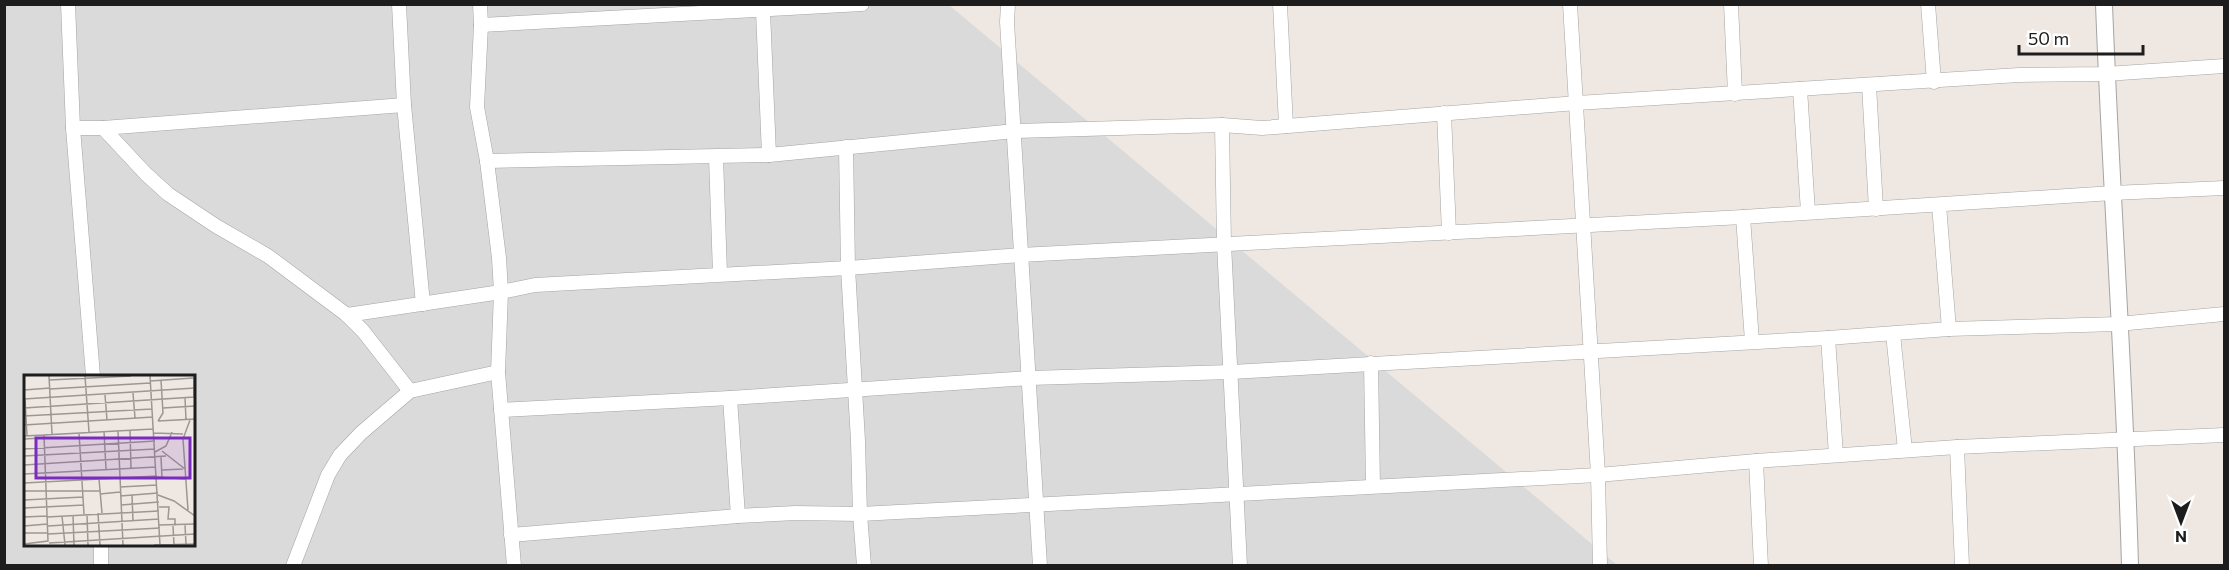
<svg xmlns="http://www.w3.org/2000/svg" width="2229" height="570" font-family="Commissioner,sans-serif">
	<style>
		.residential { fill: #dbdada; fill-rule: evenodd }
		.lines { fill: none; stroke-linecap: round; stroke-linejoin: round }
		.minor-casing { stroke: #a4a4a4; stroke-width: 15 }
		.tertiary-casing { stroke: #a4a4a4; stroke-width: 18 }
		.minor { stroke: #fff; stroke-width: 14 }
		.tertiary { stroke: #fff; stroke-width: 16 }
		.inset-road { fill: none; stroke: #9b9793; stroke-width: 1.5 }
		.view { fill: #7b2cbf; fill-opacity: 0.15; stroke: #7b2cbf; stroke-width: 3 }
		.inset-edge { fill: none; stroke: #1d1d1d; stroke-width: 3 }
	</style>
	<rect width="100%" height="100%" fill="#efe8e2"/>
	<path class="residential" d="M4 5H949L1617 565H5ZM26 376H194V544H26Z"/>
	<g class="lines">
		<defs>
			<g id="minor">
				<path d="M68 4 73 128 93 376"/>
				<path d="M399 4 404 105 423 304"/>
				<path d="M480 4 481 25 477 107 487 161 499 258 501 292 498 372 514 566"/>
				<path d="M1008 4 1007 22 1040 566"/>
				<path d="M1280 4 1286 126"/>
				<path d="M1570 4 1598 475 1600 566"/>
				<path d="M1731 4 1735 94"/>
				<path d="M1928 4 1934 82"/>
				<path d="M763 11 769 155"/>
				<path d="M481 25 862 4"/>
				<path d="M1869 85 1876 209"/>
				<path d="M1800 89 1808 212"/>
				<path d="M1444 113 1449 233"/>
				<path d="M1222 125 1224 244 1240 566"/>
				<path d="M73 128H103L146 174 168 194 216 226 268 256 347 315 363 331 410 391"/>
				<path d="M103 128 404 105"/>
				<path d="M846 147 848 268 858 441 860 514 864 566"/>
				<path d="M716 157 720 274"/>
				<path d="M487 161 769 155 1015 131 1222 125 1262 128 1577 103 2019 75 2106 74 2224 66"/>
				<path d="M1939 205 1949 329"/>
				<path d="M1743 217 1752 341"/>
				<path d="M347 315 501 292 535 285 848 268 1020 255 1743 217 2113 193 2224 188"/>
				<path d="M1893 334 1905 450"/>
				<path d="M1828 338 1836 455"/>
				<path d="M1371 363 1373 486"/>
				<path d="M730 398 738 516"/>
				<path d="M501 410 730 398 1030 378 1231 372 1828 338 1949 329 2118 324 2224 314"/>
				<path d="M1957 447 1962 566"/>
				<path d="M1756 461 1761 566"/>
				<path d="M511 535 738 516 795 513 860 514 1598 475 1756 461 1957 447 2224 435"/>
				<path d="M101 566V544"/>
				<path d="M293 566 328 475 340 455 361 433 410 391 498 372"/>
			</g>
			<path id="tertiary" d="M2104 4C2111 192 2125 378 2130 566"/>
		</defs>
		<use href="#minor" class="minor-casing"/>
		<use href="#tertiary" class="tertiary-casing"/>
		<use href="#minor" class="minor"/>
		<use href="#tertiary" class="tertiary"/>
	</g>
	<g transform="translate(24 375)">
		<rect width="171" height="171" fill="#efe8e2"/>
		<path class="inset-road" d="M25 1 28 59M61 1 65 57M126 1 136 170M25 5 107 1M126 6 169 3M26 14 126 8M0 15 26 13M109 18 111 43M81 20 83 45M161 23 162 45M0 24 171 13M1 24 3 61M0 33 170 22V1M139 33 171 31M0 41 128 34M134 46 139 38 137 5M134 46 171 44M0 50 129 42M106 55 107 93M80 56 82 94M94 56 99 170M55 58 60 139M130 58 159 59M0 61 20 60M171 62V111M0 64 19 63M0 74 131 66M138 76 161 94M131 77 142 71 148 57M0 81 131 74M137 82 138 103M0 90 142 81M138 95 159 94M0 99 132 92M133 102 161 104M75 104 78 138M0 108 133 101M96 112 133 110M0 116H76M76 119 96 117M108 120 109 146M134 120 150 126 171 141M96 121 134 118M0 125 59 122M97 130 135 127M135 132H145L144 144H151V151M0 133 60 130M164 135 159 64 166 45M74 138 76 170M63 139 64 170M49 140 50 170M38 141 41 170M0 142 23 141M23 142 135 136M135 150 171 149M161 150 162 169M0 151 23 149M24 151 135 144M149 151 150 170M0 158H24M24 159 136 153M25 168 171 159M0 169 24 166 20 60 129 54M130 170 171 169"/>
		<path class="view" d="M12 63H166V103H12Z"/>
		<rect width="171" height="171" class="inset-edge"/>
	</g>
	<rect width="2229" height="570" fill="none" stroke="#1d1d1d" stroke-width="12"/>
	<g transform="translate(2181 522) rotate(180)" stroke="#ffffff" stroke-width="4.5" paint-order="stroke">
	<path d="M0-4.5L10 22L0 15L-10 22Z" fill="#1d1d1d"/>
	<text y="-9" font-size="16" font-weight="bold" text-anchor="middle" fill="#1d1d1d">N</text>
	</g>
	<path d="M2019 45v9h124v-9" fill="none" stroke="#1d1d1d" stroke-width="3"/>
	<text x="2028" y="45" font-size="18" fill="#1d1d1d" stroke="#ffffff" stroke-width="4.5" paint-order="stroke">50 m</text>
</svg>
